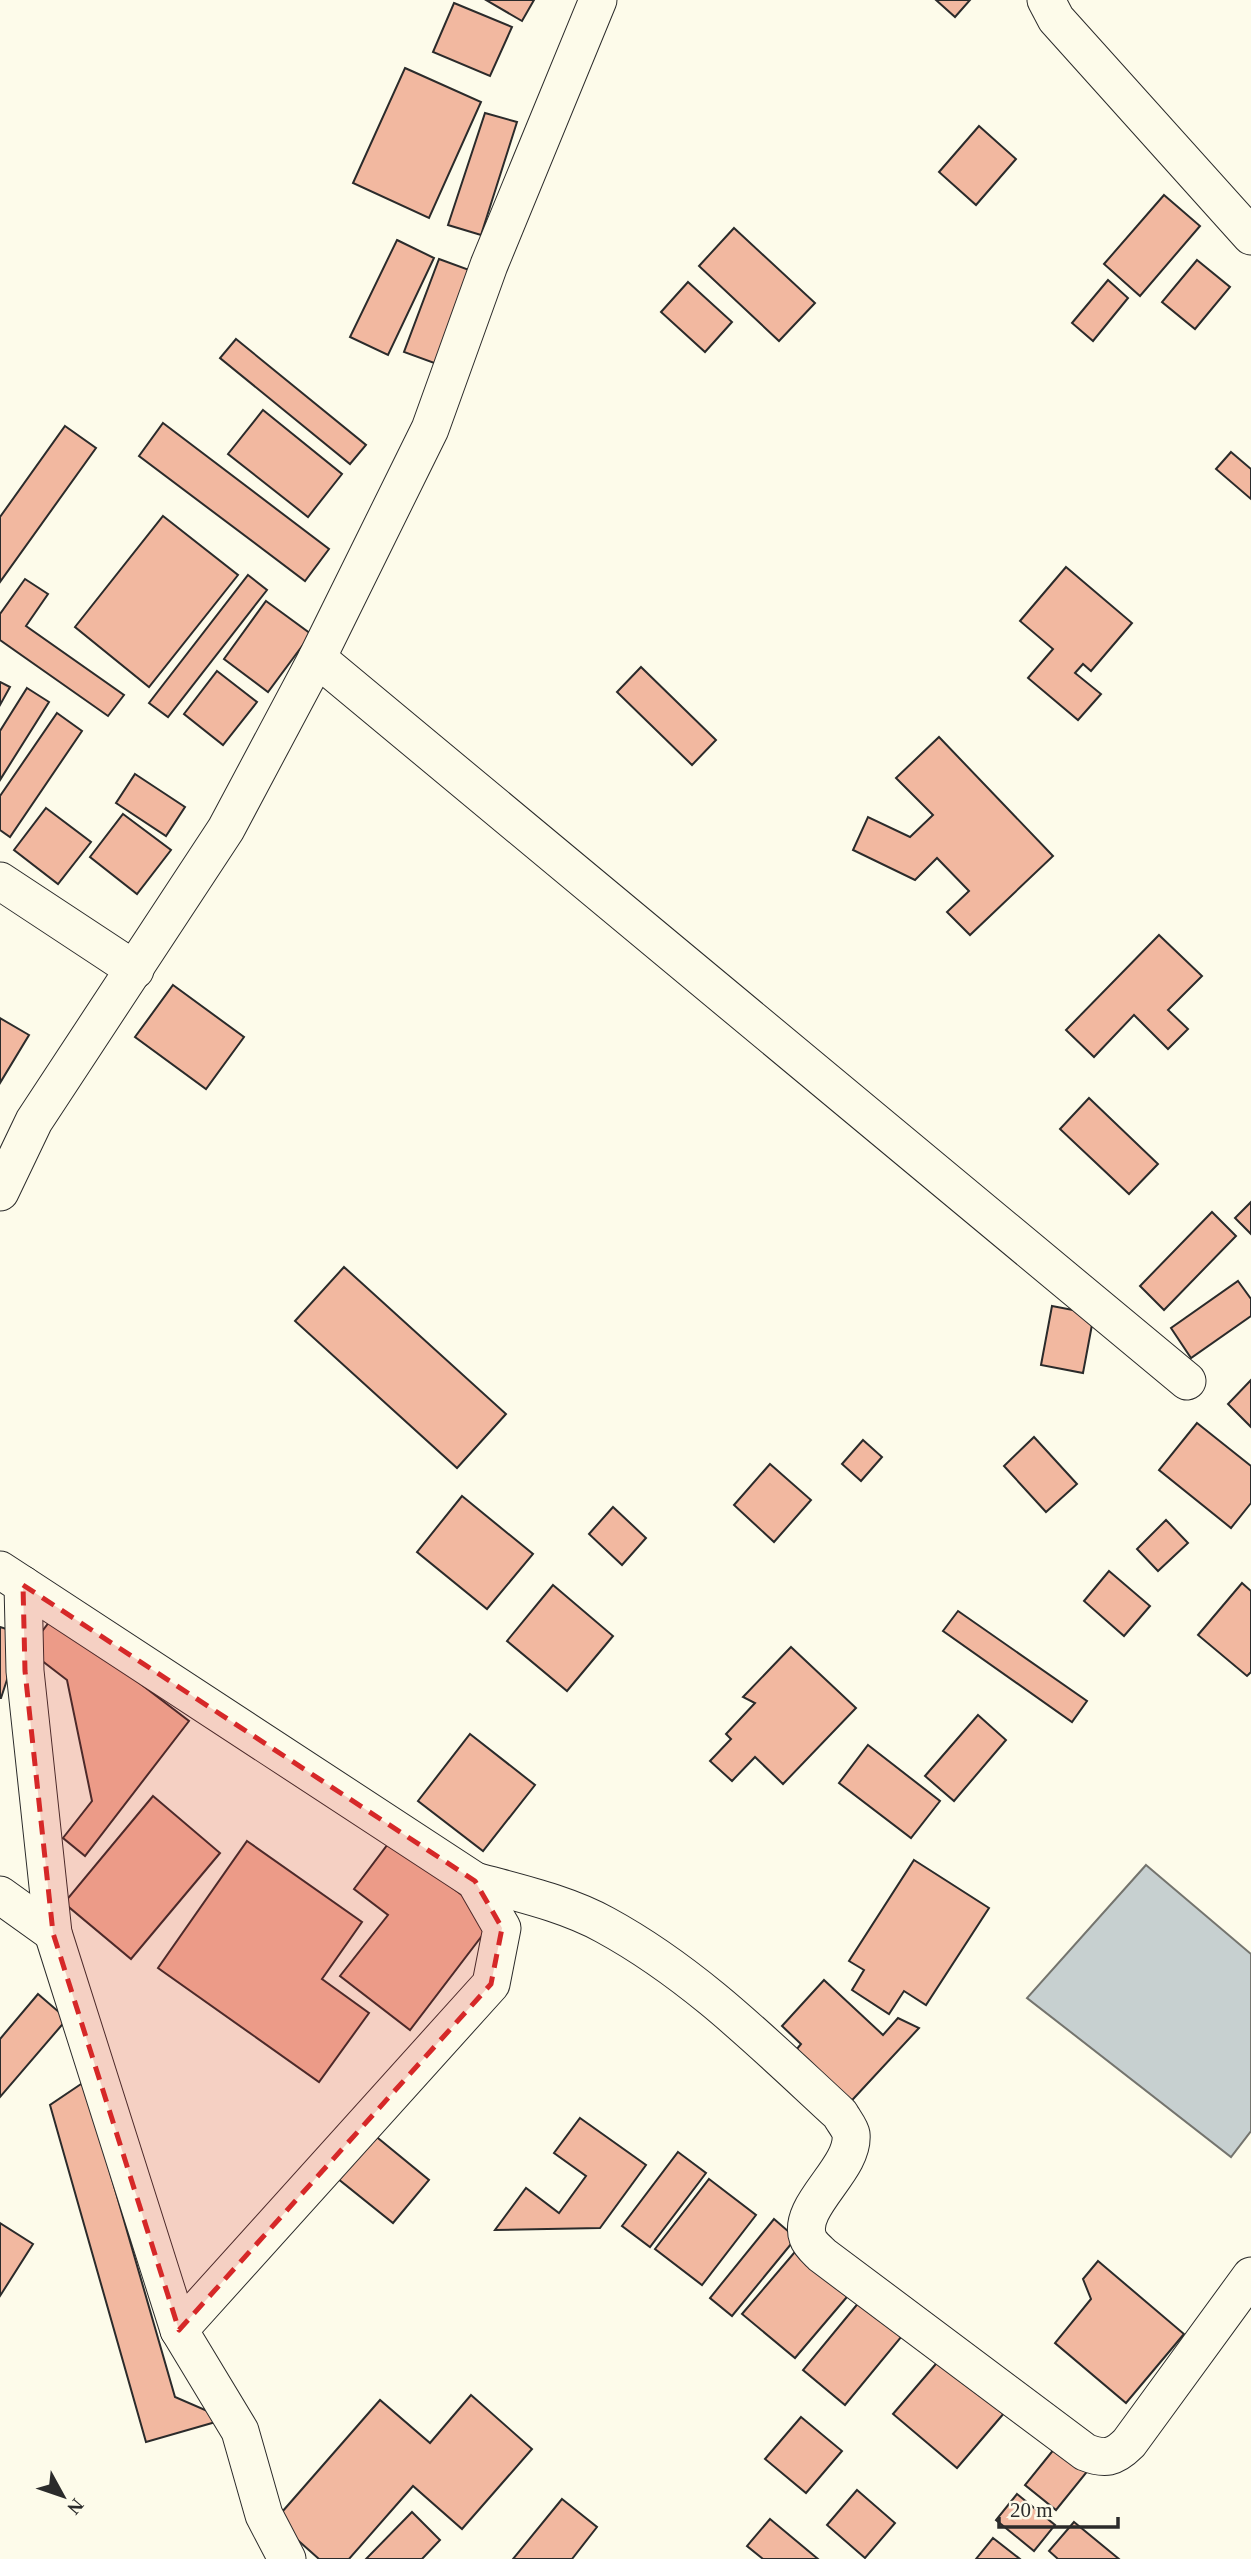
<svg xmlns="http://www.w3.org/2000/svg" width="1251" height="2559" font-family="'Times New Roman',serif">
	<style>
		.water { fill: #c7d0d0; stroke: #74746e; stroke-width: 2 }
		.building { fill: #f2b8a0; stroke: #2b2b2b; stroke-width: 2 }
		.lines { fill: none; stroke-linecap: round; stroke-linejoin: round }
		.minor-casing { stroke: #2b2b2b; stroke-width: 39 }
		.minor { stroke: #fdfbea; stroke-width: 37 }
		.marked { fill: #d62828; fill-opacity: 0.2; stroke: #d62828; stroke-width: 5; stroke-dasharray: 14 9; stroke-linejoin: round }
	</style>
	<rect width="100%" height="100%" fill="#fdfbea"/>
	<path class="water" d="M1146 1865 1251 1954V2131L1231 2157 1027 1998Z"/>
	<g class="building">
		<path d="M486 0H534L522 21Z"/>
		<path d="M936 0H970L955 17Z"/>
		<path d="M454 3 512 27 490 76 433 52Z"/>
		<path d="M405 68 481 102 429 218 353 183Z"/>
		<path d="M485 113 517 122 481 235 448 225Z"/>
		<path d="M979 126 1016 159 976 205 939 172Z"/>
		<path d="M1164 195 1200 226 1140 296 1104 264Z"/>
		<path d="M734 228 815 303 779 341 699 266Z"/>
		<path d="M397 240 434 258 388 355 350 337Z"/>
		<path d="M439 259 472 271 437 364 404 352Z"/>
		<path d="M1197 260 1230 287 1195 329 1162 302Z"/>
		<path d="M1108 280 1128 298 1093 341 1072 323Z"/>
		<path d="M688 282 732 322 705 352 661 312Z"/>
		<path d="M236 339 366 445 350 464 220 358Z"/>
		<path d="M263 410 342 474 308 517 228 454Z"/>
		<path d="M163 423 329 549 305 581 139 456Z"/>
		<path d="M65 426 96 448 0 582V517Z"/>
		<path d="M1231 452 1251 469V499L1216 469Z"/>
		<path d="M163 516 238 575 149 687 75 627Z"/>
		<path d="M1066 567 1132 623 1091 671 1083 664 1075 673 1101 694 1078 720 1028 678 1053 649 1020 621Z"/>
		<path d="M248 575 267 590 168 717 149 703Z"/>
		<path d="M25 579 48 594 26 626 124 695 108 716 0 640V614Z"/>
		<path d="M266 601 311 634 268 692 224 659Z"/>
		<path d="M641 667 716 740 692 765 617 692Z"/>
		<path d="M217 671 257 702 223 745 184 714Z"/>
		<path d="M0 682 10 687 0 705Z"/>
		<path d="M27 688 49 702 0 780V731Z"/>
		<path d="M57 713 82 731 10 837 0 830V796Z"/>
		<path d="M939 737 1053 856 970 935 947 912 969 891 937 858 915 880 853 850 868 817 910 837 933 815 896 778Z"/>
		<path d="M135 774 185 807 166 836 116 803Z"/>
		<path d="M46 808 91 842 58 884 14 850Z"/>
		<path d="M123 814 171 850 137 894 90 857Z"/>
		<path d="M1159 935 1202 976 1168 1010 1188 1029 1168 1049 1134 1015 1094 1057 1066 1030Z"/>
		<path d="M173 985 244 1037 206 1089 135 1037Z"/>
		<path d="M0 1018 29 1035 0 1083Z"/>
		<path d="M1089 1098 1158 1164 1129 1194 1060 1129Z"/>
		<path d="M1251 1202V1234L1235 1218Z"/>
		<path d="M1212 1212 1236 1236 1164 1310 1140 1286Z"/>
		<path d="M344 1267 506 1414 457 1468 295 1321Z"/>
		<path d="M1238 1281 1251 1299V1316L1191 1358 1171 1328Z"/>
		<path d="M1052 1306 1094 1314 1083 1373 1041 1365Z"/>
		<path d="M1251 1380V1427L1228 1404Z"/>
		<path d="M1197 1423 1251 1466V1503L1231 1528 1159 1470Z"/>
		<path d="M1034 1437 1077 1484 1046 1512 1004 1466Z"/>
		<path d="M863 1440 882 1457 861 1481 842 1464Z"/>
		<path d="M770 1464 811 1500 774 1542 734 1505Z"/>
		<path d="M462 1496 533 1554 487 1609 417 1552Z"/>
		<path d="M613 1507 646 1538 622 1565 589 1534Z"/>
		<path d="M1166 1520 1188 1543 1158 1571 1137 1549Z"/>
		<path d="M1109 1571 1150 1606 1124 1636 1084 1601Z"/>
		<path d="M1242 1583 1251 1591V1672L1247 1676 1198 1635Z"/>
		<path d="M553 1585 613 1636 567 1691 507 1641Z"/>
		<path d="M958 1611 1087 1701 1072 1722 943 1631Z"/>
		<path d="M53 1617 189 1721 85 1856 63 1838 92 1801 67 1680 28 1650Z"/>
		<path d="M0 1627 22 1634 1 1698H0Z"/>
		<path d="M791 1647 856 1708 783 1784 755 1757 732 1781 710 1761 731 1739 726 1734 755 1703 743 1697Z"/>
		<path d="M978 1715 1006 1740 954 1801 925 1776Z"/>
		<path d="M470 1734 535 1785 483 1851 418 1801Z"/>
		<path d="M868 1745 940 1801 911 1838 839 1783Z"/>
		<path d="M153 1796 220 1853 131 1959 64 1903Z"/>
		<path d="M391 1840 494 1920 410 2030 340 1976 388 1915 354 1889Z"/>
		<path d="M247 1841 362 1922 322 1979 369 2013 319 2082 158 1968Z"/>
		<path d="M914 1860 989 1908 926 2005 904 1991 889 2014 852 1990 864 1970 849 1961Z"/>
		<path d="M824 1980 883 2035 898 2018 919 2028 842 2111 787 2061 801 2044 782 2026Z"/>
		<path d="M38 1994 67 2019 0 2097V2039Z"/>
		<path d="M84 2082 175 2397 226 2419 146 2442 50 2105Z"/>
		<path d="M580 2118 646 2165 600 2228 495 2230 526 2188 559 2213 586 2176 554 2153Z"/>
		<path d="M373 2134 429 2180 393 2223 337 2178Z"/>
		<path d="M678 2152 706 2173 650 2247 622 2226Z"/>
		<path d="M709 2179 756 2215 702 2285 655 2249Z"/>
		<path d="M774 2219 796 2238 732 2316 710 2298Z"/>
		<path d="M0 2223 33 2244 0 2296Z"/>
		<path d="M800 2246 852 2291 795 2358 742 2314Z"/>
		<path d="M1098 2261 1184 2334 1126 2403 1055 2343 1091 2299 1083 2279Z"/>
		<path d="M860 2301 902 2336 845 2405 803 2370Z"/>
		<path d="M941 2358 1005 2412 957 2468 893 2414Z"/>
		<path d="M471 2395 532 2449 462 2529 413 2486 349 2559H319L275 2520 380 2400 430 2443Z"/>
		<path d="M801 2417 842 2451 806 2493 765 2459Z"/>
		<path d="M1059 2443 1090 2468 1056 2510 1025 2485Z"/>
		<path d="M857 2490 895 2523 865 2558 827 2525Z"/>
		<path d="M1017 2494 1055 2525 1034 2551 996 2520Z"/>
		<path d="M562 2499 597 2527 572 2559H513Z"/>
		<path d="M412 2512 440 2540 422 2559H366Z"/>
		<path d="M770 2519 818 2559H763L747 2546Z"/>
		<path d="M1074 2522 1119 2559H1058L1049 2551Z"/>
		<path d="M993 2538 1020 2559H976Z"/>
	</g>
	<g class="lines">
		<defs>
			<g id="minor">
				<path d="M1046 0 1056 19 1251 236"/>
				<path d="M317 658 1187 1381"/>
				<path d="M0 881 135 970"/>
				<path d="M0 1192 34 1121 226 829 317 658 430 429 489 265 598 0"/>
				<path d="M0 1570 23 1585 25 1671 53 1933 179 2330 240 2431 264 2515 287 2559"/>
				<path d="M23 1585 475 1881 502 1928 491 1984 179 2330"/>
				<path d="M475 1881C518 1893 565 1903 605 1925 695 1974 766 2046 840 2114 843 2120 850 2128 851 2134 855 2169 796 2206 808 2238 810 2244 817 2250 822 2255L1085 2452C1105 2460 1114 2458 1129 2443L1251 2276"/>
				<path d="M0 1895 53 1933"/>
			</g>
		</defs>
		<use href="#minor" class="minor-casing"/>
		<use href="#minor" class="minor"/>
	</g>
	<path class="marked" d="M23 1585 475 1881 502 1928 491 1984 179 2330 53 1933 25 1671Z"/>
	<g transform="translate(63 2496) rotate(130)" stroke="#fdfbea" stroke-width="5" paint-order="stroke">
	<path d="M0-5L12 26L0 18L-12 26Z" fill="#2b2b2b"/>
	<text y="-10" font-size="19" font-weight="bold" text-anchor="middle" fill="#2b2b2b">N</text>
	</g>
	<path d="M999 2517v10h119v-10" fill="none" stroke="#2b2b2b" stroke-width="3.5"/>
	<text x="1010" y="2517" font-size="21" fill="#2b2b2b" stroke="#fdfbea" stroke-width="5" paint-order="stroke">20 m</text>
</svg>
